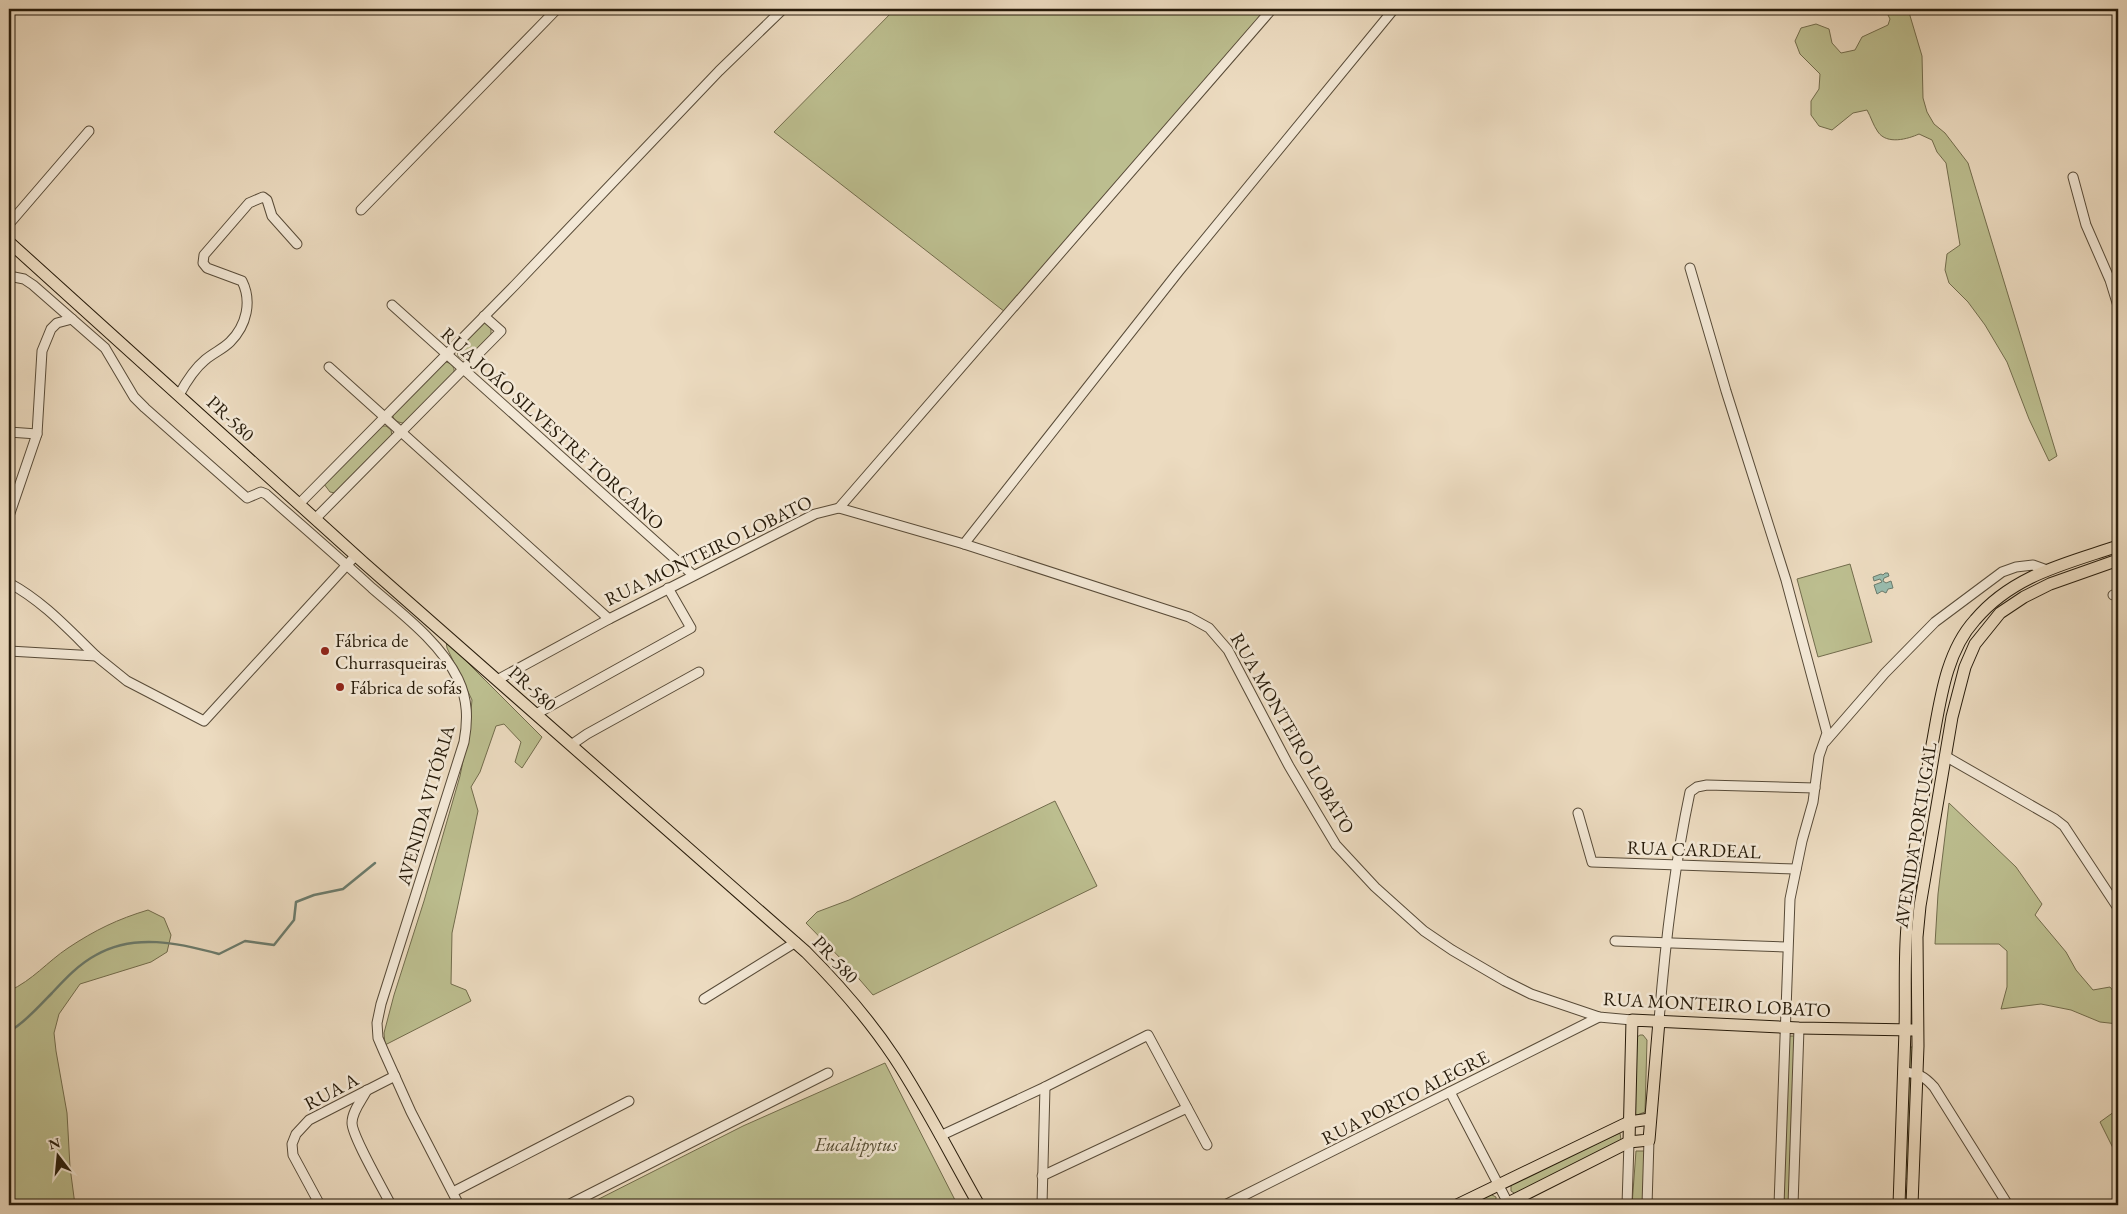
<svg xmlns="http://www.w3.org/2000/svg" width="2127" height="1214" font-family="'EB Garamond',serif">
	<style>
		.green { fill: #bcbe8f; stroke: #726c4c }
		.water { fill: #99bbad; stroke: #6b7b6c }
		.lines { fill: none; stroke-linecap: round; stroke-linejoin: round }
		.stream { stroke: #6b7b6c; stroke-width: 2.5 }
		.minor-casing { stroke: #584b38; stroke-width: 11 }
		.major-casing { stroke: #271b0a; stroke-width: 13 }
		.minor { stroke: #f3e8d6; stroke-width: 9 }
		.major { stroke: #ecdbc0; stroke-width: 11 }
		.poi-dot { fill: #8f2418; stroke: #f3e8d6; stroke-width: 2 }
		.labels { text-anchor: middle; stroke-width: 5; stroke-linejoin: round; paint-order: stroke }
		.street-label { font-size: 19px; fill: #271b0a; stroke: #f3e8d6 }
		.poi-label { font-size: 19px; fill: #271b0a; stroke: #f3e8d6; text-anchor: start }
		.park-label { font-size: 19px; font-style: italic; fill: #544c32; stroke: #f3e8d6 }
	</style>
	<rect width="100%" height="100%" fill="#ecdbc0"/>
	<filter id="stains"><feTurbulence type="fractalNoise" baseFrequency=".004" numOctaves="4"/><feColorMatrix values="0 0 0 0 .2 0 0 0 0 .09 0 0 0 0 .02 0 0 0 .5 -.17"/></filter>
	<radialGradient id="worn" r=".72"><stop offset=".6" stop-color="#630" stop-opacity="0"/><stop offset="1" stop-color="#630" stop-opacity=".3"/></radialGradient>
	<g class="green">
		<path d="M895 9H1271L1005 312 774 132Z"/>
		<path d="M1885 9H1908L1922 56 1923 98 1927 112 1934 124 1945 133 1968 163 2057 456 2049 461 2029 419 2007 362 1985 325 1968 302 1949 283 1945 270 1947 254 1960 245 1946 163 1937 152 1932 140 1919 134C1908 139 1887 145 1878 132 1873 125 1871 117 1867 110L1853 113 1832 130 1819 126 1811 115V101L1819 89 1820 74 1800 54 1795 41 1801 28 1816 24 1829 29 1832 43 1841 53 1855 50 1862 37 1888 25 1890 19Z"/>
		<path d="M485 323 491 329V335L467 359 464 360 458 356 457 349 482 324Z"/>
		<path d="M445 362C450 362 455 367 454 372L404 423C399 423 392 420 393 414Z"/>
		<path d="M382 426H386L391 430 392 435 335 493 330 492 324 484Z"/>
		<path d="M1850 564 1872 642 1818 657 1797 579Z"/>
		<path d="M446 641 542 737 522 768 515 762 521 742 504 724 496 726 480 772 471 787 478 811 452 933 451 984 466 990 471 1001 385 1045 384 1033 394 995 424 901 460 776 469 731 472 700 447 648Z"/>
		<path d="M1055 801 1097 886 873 995 847 965 806 923 817 912 849 900Z"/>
		<path d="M1949 803 2016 867 2042 904 2035 915 2066 952 2076 970 2093 990 2110 987 2118 997V1024L2100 1022 2071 1010 2041 1004 2001 1009 2007 987V951L1999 944H1935L1938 894Z"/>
		<path d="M148 910 164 918 171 935 167 952 151 962 80 984 59 1014 54 1033 56 1051 67 1113 70 1167 75 1205H9V991C33 980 47 962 68 948 95 930 118 919 148 910Z"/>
		<path d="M1640 1035H1643L1647 1040 1645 1112 1637 1115 1634 1113 1637 1037Z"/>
		<path d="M1788 1036H1796L1791 1205H1782Z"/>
		<path d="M1909 1047H1913L1909 1179H1904Z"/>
		<path d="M885 1063 956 1202 949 1205H587L743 1126Z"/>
		<path d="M2118 1109V1158L2100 1122Z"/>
		<path d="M1620 1133 1621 1140 1517 1195 1511 1191V1183Z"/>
		<path d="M1636 1151H1644L1647 1153 1645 1205H1632Z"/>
		<path d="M1490 1194 1496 1197V1205H1467Z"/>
	</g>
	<path class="water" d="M1885 573H1888L1889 576 1884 578 1883 581 1886 583 1891 581 1893 588 1888 589 1886 593 1882 591 1877 594 1874 585 1882 582 1880 579 1874 581 1873 577 1881 574 1883 575Z"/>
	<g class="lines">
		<path class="stream" d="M9 1031C22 1026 42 1003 52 993 65 979 79 964 96 955 134 933 179 943 219 954L245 941 274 945 294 920 296 902 314 895 343 889 375 863"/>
		<defs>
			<g id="minor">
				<path d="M2073 177 2086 225 2110 280 2118 306"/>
				<path d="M361 210 557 9"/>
				<path d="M9 224 89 131"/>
				<path d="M1690 268 1726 391 1786 580 1827 733 1819 756 1813 802 1802 841 1790 899 1779 1205"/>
				<path d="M9 276 24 279 33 285 105 348 134 397 145 408 247 498 261 492 266 494C301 525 337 556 372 588 402 614 440 642 458 679 468 700 468 720 464 742L381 1004 377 1023 378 1038 384 1052 411 1112 459 1205"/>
				<path d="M392 305 693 575"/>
				<path d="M329 367 609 619"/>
				<path d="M179 395C186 382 194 369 205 360 213 353 223 349 230 342 247 325 252 301 242 281L207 268 203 263 204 255 249 203 263 197 267 200 272 216 297 244"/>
				<path d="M9 432 37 434"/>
				<path d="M299 504 515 285 719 71 783 9"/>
				<path d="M839 508 1272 9"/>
				<path d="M9 516 37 434 42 351 51 329 57 323 72 319"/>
				<path d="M315 519 501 331 484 316"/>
				<path d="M964 544 1179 271 1394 9"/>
				<path d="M9 583C43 601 69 630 96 656"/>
				<path d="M2113 595 2118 593"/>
				<path d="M9 651 96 656 127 681 204 721 356 555"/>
				<path d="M497 680 609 619 815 514 839 508 964 544 1189 617 1209 628 1228 650 1289 766 1318 815 1336 845 1375 887 1424 931 1452 950 1505 981 1531 994 1599 1017 1632 1020"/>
				<path d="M536 714 691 628 668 588"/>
				<path d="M1825 742 1885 673 1935 622 2002 572 2016 567 2033 565 2047 570"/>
				<path d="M571 745 587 734 699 672"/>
				<path d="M1945 756 2055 819 2064 826 2118 908"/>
				<path d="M1578 813 1592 862 1796 869"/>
				<path d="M1615 941 1787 947"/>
				<path d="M704 999 796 942"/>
				<path d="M1659 1021C1665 944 1674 868 1690 792L1697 787 1707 785 1815 788"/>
				<path d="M1903 1072C1918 1073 1924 1076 1934 1087L2008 1205"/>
				<path d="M367 1090C362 1100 352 1111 352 1123 352 1136 383 1189 391 1205"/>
				<path d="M1450 1092 1509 1205"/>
				<path d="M940 1136 1045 1087 1148 1035 1207 1145"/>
				<path d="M1042 1176 1187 1108"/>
				<path d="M453 1192 629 1101"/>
				<path d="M320 1205 293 1155 292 1144 296 1134 309 1120 395 1076"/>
				<path d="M568 1205 828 1073"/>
				<path d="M1042 1205 1045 1087"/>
				<path d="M1225 1205 1599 1017"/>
				<path d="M1627 1205 1629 1142"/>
				<path d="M1647 1205 1649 1140"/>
				<path d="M1793 1205 1799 1028"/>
			</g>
			<g id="major">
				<path d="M9 242 364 563 806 952C838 984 868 1018 894 1057 925 1104 951 1156 979 1205"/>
				<path d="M1629 1142 1632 1020 1799 1028 1913 1030"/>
				<path d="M1457 1205 1629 1122 1650 1119"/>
				<path d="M1504 1205 1629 1142 1649 1140 1659 1021"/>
				<path d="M1899 1205C1901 1147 1903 1088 1905 1030 1906 995 1904 961 1907 926 1911 866 1921 805 1932 745 1940 703 1945 653 1975 620 2013 575 2065 564 2118 546"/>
				<path d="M1912 1205 1918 1046 1917 937 1920 906 1952 717 1965 667 1975 644 2000 613 2024 597 2050 584 2118 560"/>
			</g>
		</defs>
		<use href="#minor" class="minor-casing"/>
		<use href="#major" class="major-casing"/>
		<use href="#minor" class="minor"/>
		<use href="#major" class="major"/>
	</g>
	<g class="poi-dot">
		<circle cx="325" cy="651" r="5"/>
		<circle cx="340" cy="687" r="5"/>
	</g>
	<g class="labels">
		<g class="street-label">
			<text transform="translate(231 418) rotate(43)" y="7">PR-580</text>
			<text transform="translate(553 428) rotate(42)" y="7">RUA JOÃO SILVESTRE TORCANO</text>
			<text transform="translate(708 550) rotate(-26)" y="7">RUA MONTEIRO LOBATO</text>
			<text transform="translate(533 688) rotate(42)" y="7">PR-580</text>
			<text transform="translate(1293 733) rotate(60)" y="7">RUA MONTEIRO LOBATO</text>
			<text transform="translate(425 805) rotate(-74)" y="7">AVENIDA VITÓRIA</text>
			<text transform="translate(1915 835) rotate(-81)" y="7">AVENIDA PORTUGAL</text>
			<text transform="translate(1694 849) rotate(2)" y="7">RUA CARDEAL</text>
			<text transform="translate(836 959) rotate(47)" y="7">PR-580</text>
			<text transform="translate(1717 1004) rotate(3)" y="7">RUA MONTEIRO LOBATO</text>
			<text transform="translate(331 1091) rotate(-28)" y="7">RUA A</text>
			<text transform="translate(1405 1097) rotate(-27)" y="7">RUA PORTO ALEGRE</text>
		</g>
		<g class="poi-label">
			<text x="335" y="647">Fábrica de<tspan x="335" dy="22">Churrasqueiras</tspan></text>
			<text x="350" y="694">Fábrica de sofás</text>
		</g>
		<g class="park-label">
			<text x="856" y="1151">Eucalipytus</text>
		</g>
	</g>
	<rect width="2127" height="1214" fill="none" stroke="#ecdbc0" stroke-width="30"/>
	<rect x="10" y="10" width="2107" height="1194" fill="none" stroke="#271b0a" stroke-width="2.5"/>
	<rect x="15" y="15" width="2097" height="1184" fill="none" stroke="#271b0a"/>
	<g transform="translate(58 1156) rotate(344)" stroke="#f3e8d6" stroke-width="4" paint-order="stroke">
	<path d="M0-4L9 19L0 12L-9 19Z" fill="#271b0a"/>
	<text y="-8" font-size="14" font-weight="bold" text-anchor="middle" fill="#271b0a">N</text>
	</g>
	<rect width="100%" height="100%" filter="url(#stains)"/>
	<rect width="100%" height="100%" fill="url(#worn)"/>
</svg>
